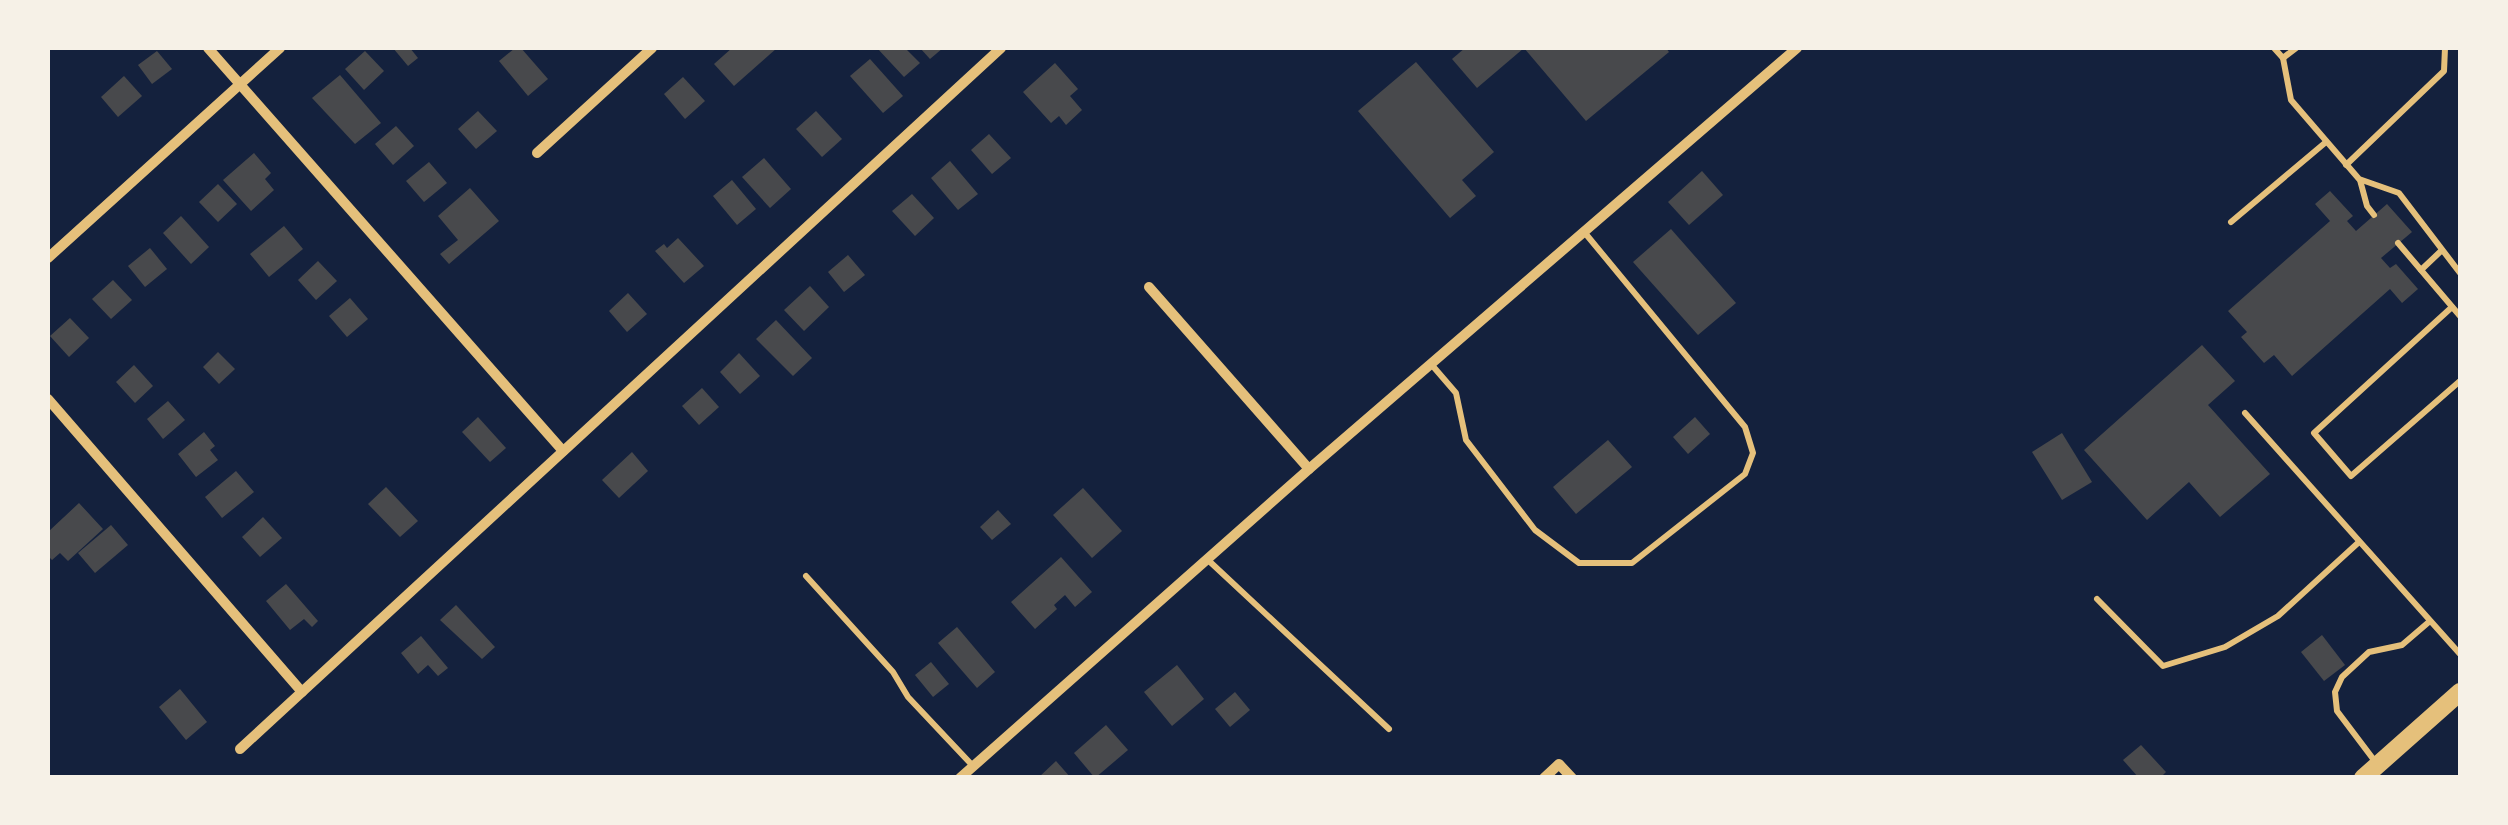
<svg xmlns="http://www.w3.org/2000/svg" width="2508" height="825" font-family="'Open Sans',sans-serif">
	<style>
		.building { fill: #48494c }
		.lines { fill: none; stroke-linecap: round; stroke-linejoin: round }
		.service { stroke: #e5c07b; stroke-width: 6 }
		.minor { stroke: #e5c07b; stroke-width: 10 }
		.secondary { stroke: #e5c07b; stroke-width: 18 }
	</style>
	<rect width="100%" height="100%" fill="#14213d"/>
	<g class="building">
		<path d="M393 48H410L418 58 408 66Z"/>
		<path d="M515 48H521L548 79 528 96 499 61Z"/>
		<path d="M732 48H777L734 86 714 64Z"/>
		<path d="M877 48H905L920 63 904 77Z"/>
		<path d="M920 48H943L930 59Z"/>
		<path d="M1465 48H1524L1477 88 1452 59Z"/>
		<path d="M1524 48H1666L1669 52 1586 121Z"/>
		<path d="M157 51 172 69 152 84 138 65Z"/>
		<path d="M365 51 384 71 364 90 345 69Z"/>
		<path d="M870 59 903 96 883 113 850 76Z"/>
		<path d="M1416 62 1494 152 1462 180 1476 196 1450 218 1358 111Z"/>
		<path d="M1055 63 1078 89 1070 96 1082 110 1066 125 1059 116 1051 123 1023 92Z"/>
		<path d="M340 75 381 123 355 144 312 98Z"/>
		<path d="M124 76 142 96 118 117 101 97Z"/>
		<path d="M683 77 705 101 685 119 664 94Z"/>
		<path d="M478 111 497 131 476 149 458 129Z"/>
		<path d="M816 111 842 139 822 157 796 129Z"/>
		<path d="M396 126 414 146 393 165 375 144Z"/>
		<path d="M989 134 1011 158 992 174 971 150Z"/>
		<path d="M254 153 271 173 265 179 274 190 251 211 223 180Z"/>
		<path d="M764 158 791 189 770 208 742 177Z"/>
		<path d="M950 161 978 194 958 210 931 178Z"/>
		<path d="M429 162 447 183 424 202 406 181Z"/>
		<path d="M1702 171 1723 195 1689 225 1668 202Z"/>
		<path d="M732 180 756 209 737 225 713 196Z"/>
		<path d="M218 184 237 204 218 222 199 202Z"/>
		<path d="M470 188 499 221 449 264 440 254 458 240 438 216Z"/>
		<path d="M2330 191 2353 216 2347 221 2356 231 2387 204 2412 232 2381 258 2390 268 2396 264 2418 289 2402 303 2390 289 2292 376 2274 355 2264 363 2241 337 2247 332 2228 311 2330 221 2315 204Z"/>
		<path d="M912 194 934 218 915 236 892 211Z"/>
		<path d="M181 216 209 247 191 264 163 233Z"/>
		<path d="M284 226 303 249 269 277 250 254Z"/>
		<path d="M1671 229 1736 303 1698 335 1633 262Z"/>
		<path d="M678 238 704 266 684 283 655 251 664 244 667 248Z"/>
		<path d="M150 248 167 269 145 287 128 266Z"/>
		<path d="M848 255 865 275 844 292 828 272Z"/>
		<path d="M318 261 337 281 316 300 298 280Z"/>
		<path d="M113 280 132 300 111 319 92 299Z"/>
		<path d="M810 286 829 307 804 331 784 310Z"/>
		<path d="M628 293 647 314 627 332 609 311Z"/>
		<path d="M350 298 368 319 347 337 329 316Z"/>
		<path d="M70 318 89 338 69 357 50 336Z"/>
		<path d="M776 320 812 358 793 376 756 339Z"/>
		<path d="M2202 345 2235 381 2208 405 2270 474 2220 517 2189 482 2147 520 2084 450Z"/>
		<path d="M218 352 235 369 219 384 203 367Z"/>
		<path d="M739 353 760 376 740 394 720 372Z"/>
		<path d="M134 365 153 386 135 403 116 382Z"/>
		<path d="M702 388 719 407 699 425 682 406Z"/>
		<path d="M168 401 185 420 163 439 147 419Z"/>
		<path d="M478 417 506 448 490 462 462 432Z"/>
		<path d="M1695 417 1710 434 1688 454 1673 437Z"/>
		<path d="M204 432 215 446 210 450 218 460 196 477 178 454Z"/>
		<path d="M2062 433 2092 482 2062 500 2032 452Z"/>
		<path d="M1608 440 1632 467 1576 514 1553 487Z"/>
		<path d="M632 452 648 471 619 498 602 480Z"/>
		<path d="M236 471 254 492 222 518 205 497Z"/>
		<path d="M386 487 418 521 400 537 368 504Z"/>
		<path d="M1083 488 1122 531 1092 558 1053 515Z"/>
		<path d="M79 503 103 529 68 561 60 553 52 560 48 556V532Z"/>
		<path d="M998 510 1011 524 992 540 980 527Z"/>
		<path d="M263 517 282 538 260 557 242 537Z"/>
		<path d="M111 525 128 545 95 573 78 553Z"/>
		<path d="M1061 557 1092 592 1075 607 1065 595 1054 605 1057 609 1035 629 1011 602Z"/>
		<path d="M286 584 318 621 312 627 304 619 290 630 266 601Z"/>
		<path d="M456 605 495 647 482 659 440 620Z"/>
		<path d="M957 627 995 672 977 688 938 643Z"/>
		<path d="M2322 635 2345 665 2324 681 2301 652Z"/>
		<path d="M421 636 448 668 438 676 428 665 418 674 401 653Z"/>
		<path d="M931 662 949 684 933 697 915 675Z"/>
		<path d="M1177 665 1204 699 1172 726 1144 692Z"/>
		<path d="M180 689 207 722 186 740 159 707Z"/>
		<path d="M1235 692 1250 710 1230 727 1215 709Z"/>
		<path d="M1106 725 1128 750 1095 778 1074 753Z"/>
		<path d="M2141 745 2166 772 2160 778H2139L2123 760Z"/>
		<path d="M1056 761 1071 778H1038Z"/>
	</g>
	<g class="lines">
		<g class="service">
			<path d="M2274 48 2283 58 2296 48"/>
			<path d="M2283 58 2291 100 2359 179 2399 193 2460 273"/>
			<path d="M2346 165 2444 71 2445 48"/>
			<path d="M2360 180 2367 206 2374 215"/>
			<path d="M2231 222 2326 142"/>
			<path d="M2398 243 2460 316"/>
			<path d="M2421 270 2441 251"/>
			<path d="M2452 307 2314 433 2351 476 2460 381"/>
			<path d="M1431 364 1456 393 1466 440 1535 530 1579 563H1632L1745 474 1753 453 1745 427 1585 233"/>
			<path d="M2245 413 2460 654"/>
			<path d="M1208 560 1389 729"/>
			<path d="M806 576 893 672 908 697 973 766"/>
			<path d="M2097 599 2163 666 2225 647 2278 616 2359 542"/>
			<path d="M2377 764 2337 711 2335 692 2342 677 2369 652 2402 645 2430 621"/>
		</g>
		<g class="minor">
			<path d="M208 48 563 451"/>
			<path d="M537 153 652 48"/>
			<path d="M48 258 280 48"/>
			<path d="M1149 287 1309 469"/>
			<path d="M48 399 302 692"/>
			<path d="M240 749 1001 48"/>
			<path d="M960 778 1309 469 1797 48"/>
			<path d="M1544 778 1559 764 1572 778"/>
		</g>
		<path class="secondary" d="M2363 778 2460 692"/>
	</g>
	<rect width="2508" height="825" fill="none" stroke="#f6f1e7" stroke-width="100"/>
</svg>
